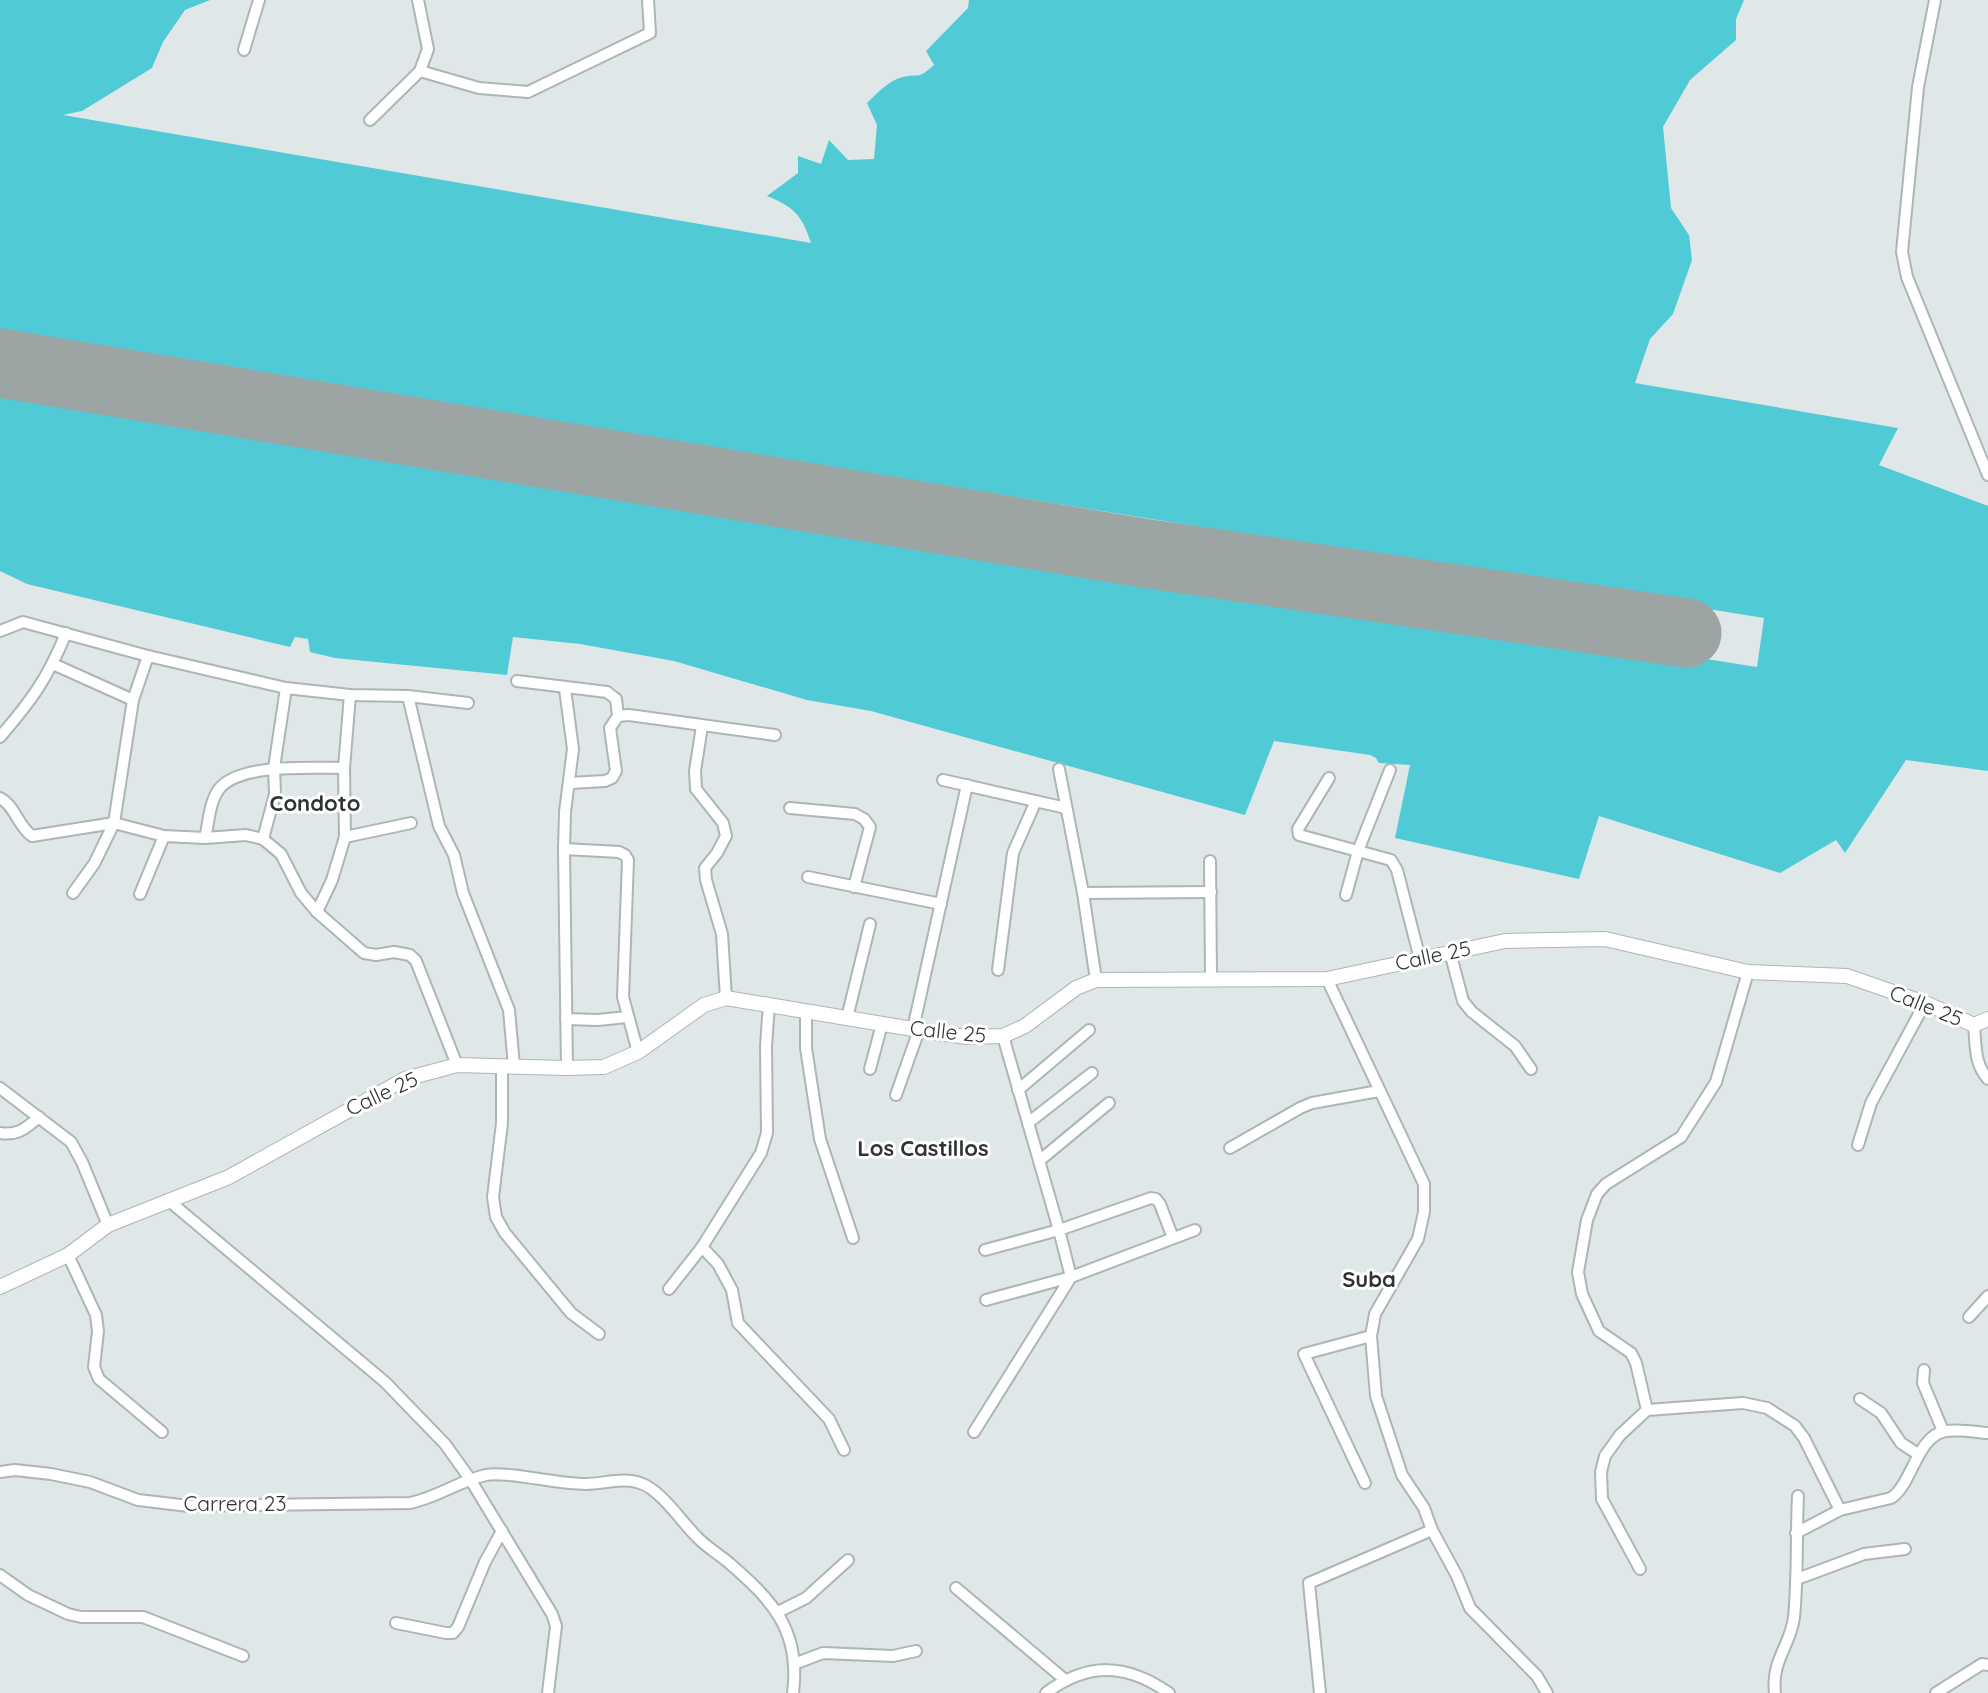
<svg xmlns="http://www.w3.org/2000/svg" width="1988" height="1693" font-family="Quicksand,sans-serif">
	<style>
		.green { fill: #50cbd6 }
		.lines { fill: none; stroke-linecap: round; stroke-linejoin: round }
		.runway { stroke: #9da4a4; stroke-width: 69 }
		.minor-casing { stroke: #adb5b6; stroke-width: 14 }
		.tertiary-casing { stroke: #adb5b6; stroke-width: 16 }
		.minor { stroke: #fff; stroke-width: 10 }
		.tertiary { stroke: #fff; stroke-width: 14 }
		.labels { text-anchor: middle; stroke-width: 6; stroke-linejoin: round; paint-order: stroke }
		.street-label { font-size: 21px; fill: #303334; stroke: #fff }
		.neighbourhood-label { font-size: 22px; font-weight: bold; fill: #303334; stroke: #fff }
	</style>
	<rect width="100%" height="100%" fill="#dfe7e8"/>
	<path class="green" d="M0 0H210L185 10 163 42 152 68 82 111 63 115 811 243C802 215 794 207 767 196L798 173V156L821 164 829 140 848 160 874 159 877 125 867 103C877 93 889 80 903 77 922 73 917 80 934 65L926 51 968 8 969 0H1744L1736 19V40L1690 80 1663 127 1671 208 1689 235 1692 260 1673 314 1650 339 1635 383 1898 428 1879 465 1988 506V771L1906 760 1845 853 1836 840 1780 873 1599 816 1579 879 1395 838 1410 765 1379 763 1376 758 1370 755 1274 741 1245 815 871 711 807 700 674 661 580 644 513 637 507 675 335 658 310 652 308 639 295 637 290 647 27 584 0 571V389L1757 667 1764 618 0 333Z"/>
	<g class="lines">
		<path class="runway" d="M0 363 1143 553 1687 633"/>
		<defs>
			<g id="minor">
				<path d="M1935 0 1918 87 1902 252 1907 277 1988 475"/>
				<path d="M244 50 259 0"/>
				<path d="M420 71 479 88 528 92 650 33 648 0"/>
				<path d="M370 120 420 71 428 49 418 0"/>
				<path d="M0 631 23 622 148 656 286 688 350 695 408 696 468 703"/>
				<path d="M53 664 133 700"/>
				<path d="M517 681 607 692 616 699 618 716 610 728 616 771 612 778 605 781 570 783"/>
				<path d="M565 689 573 749 565 812 564 849 567 1068"/>
				<path d="M408 696 439 826 454 855 463 893 509 1010 514 1066"/>
				<path d="M618 716 629 715 775 735"/>
				<path d="M702 726 695 771 696 789 723 823 726 836 717 853 705 868 706 880 722 934 726 998"/>
				<path d="M0 737C31 701 48 678 66 633"/>
				<path d="M1059 769 1083 893 1096 980"/>
				<path d="M1329 778 1298 829 1299 835 1391 860 1397 870 1420 959"/>
				<path d="M943 780 1066 808"/>
				<path d="M0 798C15 806 18 826 32 836L114 823 164 836 205 838 246 835 263 839 281 854 301 893 317 912 364 953 376 955 394 952 410 955 416 961 457 1065"/>
				<path d="M790 808 855 814 864 819 870 827 854 887"/>
				<path d="M345 837 411 823"/>
				<path d="M205 838C209 822 209 803 219 789 239 763 314 768 344 768"/>
				<path d="M263 839 275 794 274 768 286 688"/>
				<path d="M564 849 619 852 625 855 628 860 623 997 638 1052"/>
				<path d="M1210 861 1211 979"/>
				<path d="M808 877 941 904"/>
				<path d="M73 893 94 864 114 823 133 700 148 656"/>
				<path d="M1083 893 1211 892"/>
				<path d="M140 894 164 836"/>
				<path d="M1346 895 1358 851 1390 770"/>
				<path d="M317 912 332 880 345 837 344 768 350 695"/>
				<path d="M1450 952 1463 1001 1472 1012 1515 1046 1531 1069"/>
				<path d="M998 970 1013 853 1036 801"/>
				<path d="M1327 979 1424 1184V1212L1418 1239 1375 1314 1371 1336 1376 1396 1402 1475 1424 1508 1432 1530 1457 1576 1470 1608 1537 1676 1547 1693"/>
				<path d="M806 1010V1048L820 1139 853 1238"/>
				<path d="M847 1018 870 924"/>
				<path d="M566 1019 598 1020 627 1017"/>
				<path d="M1974 1025C1976 1045 1974 1064 1988 1079"/>
				<path d="M913 1029 967 785"/>
				<path d="M502 1066V1123L493 1197 496 1217 505 1233 571 1313 599 1334"/>
				<path d="M870 1069 882 1024"/>
				<path d="M0 1088 71 1142 82 1162 108 1225"/>
				<path d="M1018 1090 1089 1030"/>
				<path d="M896 1095 919 1030"/>
				<path d="M1028 1123 1092 1073"/>
				<path d="M0 1133C18 1136 26 1128 39 1117"/>
				<path d="M1858 1145 1871 1103 1925 1003"/>
				<path d="M1230 1148 1300 1108 1312 1103 1379 1091"/>
				<path d="M1039 1161 1109 1103"/>
				<path d="M168 1200 385 1382 445 1444 470 1479 552 1614 556 1626 548 1693"/>
				<path d="M702 1247 718 1264 732 1290 738 1323 829 1419 844 1450"/>
				<path d="M985 1250 1059 1230 1151 1198 1156 1199 1160 1204 1173 1238"/>
				<path d="M68 1255 96 1315 98 1331 94 1367 99 1379 162 1432"/>
				<path d="M669 1289 702 1247 761 1153 767 1133 766 1046 769 1004"/>
				<path d="M986 1300 1071 1277 1195 1230"/>
				<path d="M1969 1317 1988 1296"/>
				<path d="M1924 1370 1923 1383 1943 1431"/>
				<path d="M1860 1399 1881 1413 1901 1443 1918 1454"/>
				<path d="M1647 1410 1743 1403 1767 1408 1795 1426 1804 1438 1840 1510"/>
				<path d="M974 1432 1071 1277 1059 1230 1003 1036"/>
				<path d="M0 1472 15 1470 51 1474 90 1482 138 1500 189 1506 410 1503C439 1497 458 1481 486 1475 494 1473 502 1475 509 1475 534 1477 561 1484 586 1484 603 1484 623 1477 640 1483 661 1490 680 1520 696 1536 705 1546 717 1553 728 1562 772 1600 801 1630 793 1693"/>
				<path d="M1365 1483 1304 1354 1371 1336"/>
				<path d="M1796 1533 1840 1510 1891 1498C1912 1485 1917 1435 1946 1431 1959 1429 1975 1432 1988 1433"/>
				<path d="M1640 1569 1602 1499 1601 1472 1605 1456 1620 1435 1647 1410 1636 1363 1631 1353 1599 1331 1582 1294 1578 1272 1587 1220 1597 1194 1606 1184 1681 1137 1716 1082 1748 972"/>
				<path d="M0 1575 28 1595 68 1614 81 1617H143L243 1656"/>
				<path d="M1797 1579 1864 1554 1905 1549"/>
				<path d="M956 1588 1064 1679"/>
				<path d="M778 1612 806 1598 848 1560"/>
				<path d="M396 1623 446 1633H453L458 1627 485 1562 502 1531"/>
				<path d="M794 1664 823 1653 893 1656 916 1651"/>
				<path d="M1046 1693C1088 1662 1126 1663 1169 1693"/>
				<path d="M1320 1693 1309 1583 1432 1530"/>
				<path d="M1775 1693C1771 1660 1791 1645 1794 1617 1798 1577 1796 1536 1798 1496"/>
				<path d="M1936 1693 1982 1664 1988 1665"/>
			</g>
			<path id="tertiary" d="M0 1287 68 1255 108 1225 229 1177 405 1079 457 1065 567 1068 604 1067 638 1052 704 1005 726 998 919 1030 967 1037 1003 1036 1025 1026 1076 988 1096 980 1327 979 1505 941 1605 939 1748 972 1847 976 1925 1003 1974 1025 1988 1019"/>
		</defs>
		<use href="#minor" class="minor-casing"/>
		<use href="#tertiary" class="tertiary-casing"/>
		<use href="#minor" class="minor"/>
		<use href="#tertiary" class="tertiary"/>
	</g>
	<g class="labels">
		<g class="street-label">
			<text transform="translate(1433 956) rotate(-12)" y="7">Calle 25</text>
			<text transform="translate(1926 1006) rotate(22)" y="7">Calle 25</text>
			<text transform="translate(948 1032) rotate(6)" y="7">Calle 25</text>
			<text transform="translate(382 1094) rotate(-25)" y="7">Calle 25</text>
			<text x="235" y="1511">Carrera 23</text>
		</g>
		<g class="neighbourhood-label">
			<text x="315" y="811">Condoto</text>
			<text x="923" y="1156">Los Castillos</text>
			<text x="1369" y="1287">Suba</text>
		</g>
	</g>
</svg>
